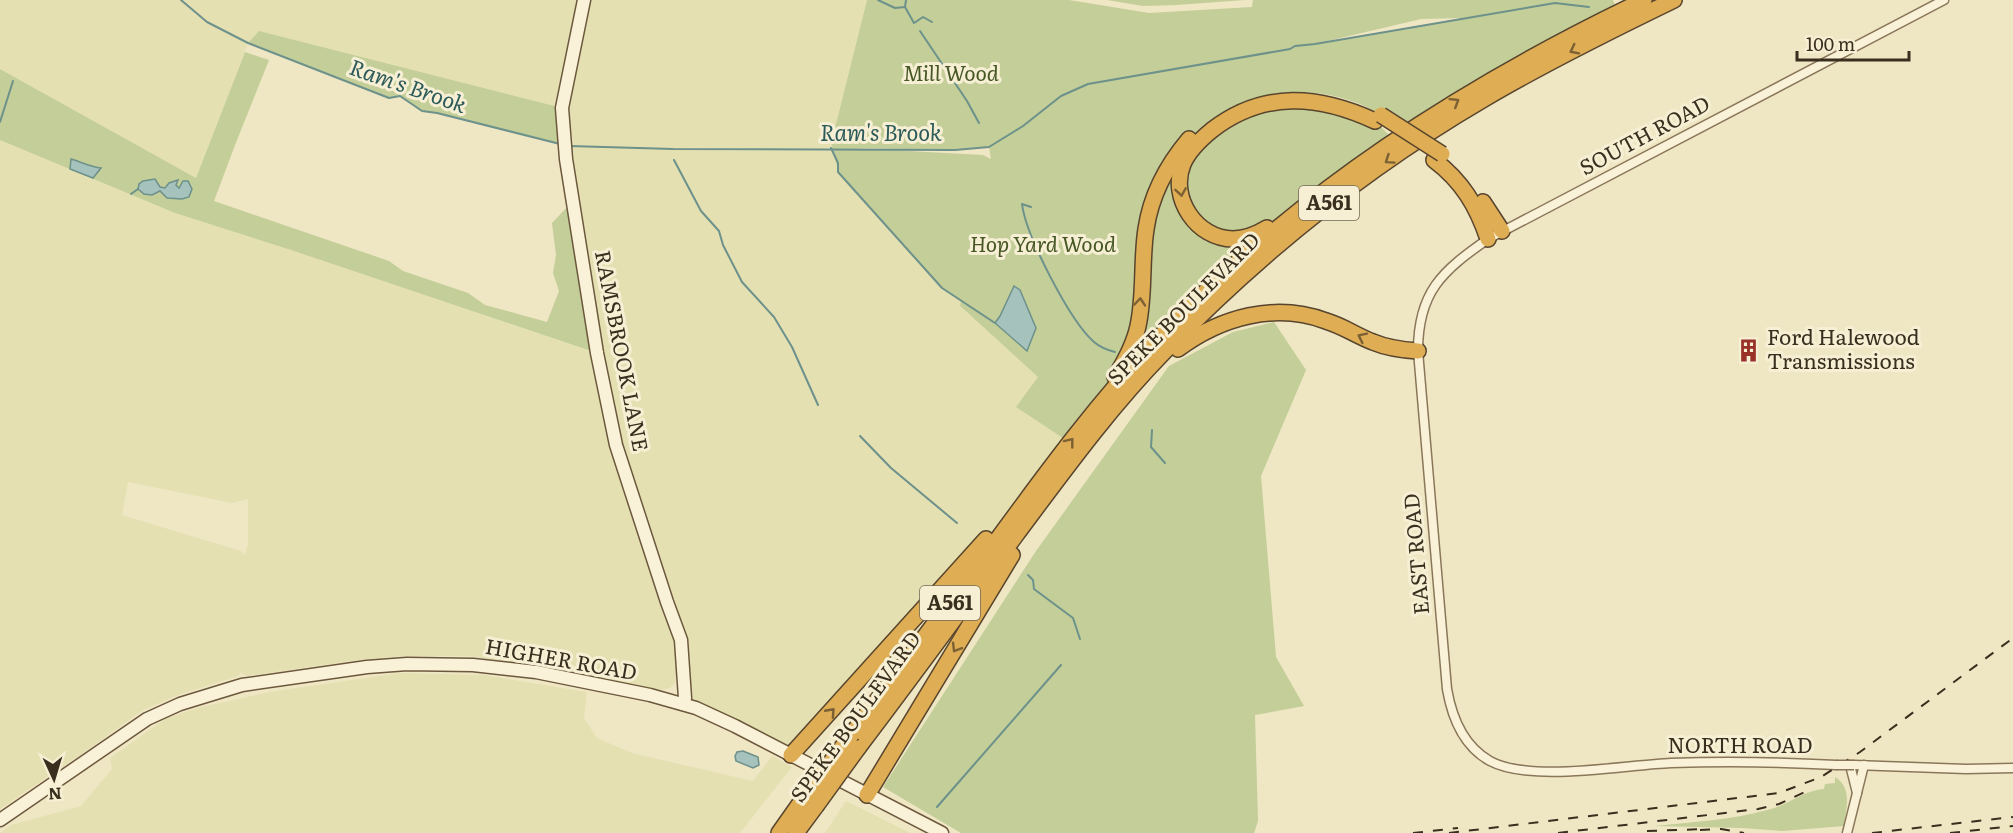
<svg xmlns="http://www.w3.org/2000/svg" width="2013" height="833" font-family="Literata,serif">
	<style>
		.farmland { fill: #e5e0b2; fill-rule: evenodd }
		.green { fill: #c3ce98; fill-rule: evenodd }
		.water { fill: #a6c2bc; stroke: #6d918b; stroke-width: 1.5 }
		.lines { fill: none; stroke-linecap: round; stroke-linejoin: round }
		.stream { stroke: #6d918b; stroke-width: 2 }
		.street-casing { stroke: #8a775a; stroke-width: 11 }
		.secondary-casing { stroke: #6c583d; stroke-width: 15 }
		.highway-casing { stroke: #58452e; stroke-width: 18 }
		.street { stroke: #f9f2d8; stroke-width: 8 }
		.secondary { stroke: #f9f2d8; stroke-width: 12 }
		.highway { stroke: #dfad54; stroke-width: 15 }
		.rail { stroke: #3a2e1e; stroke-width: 2; stroke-dasharray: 10 10; stroke-linecap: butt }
		.street-bridge-casing { stroke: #8a775a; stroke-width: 11; stroke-linecap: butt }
		.highway-bridge-casing { stroke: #58452e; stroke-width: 18; stroke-linecap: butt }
		.street-bridge { stroke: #f9f2d8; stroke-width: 8 }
		.highway-bridge { stroke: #dfad54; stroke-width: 15 }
		.oneway { stroke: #7c6134 }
		.labels { text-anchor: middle; stroke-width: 6; stroke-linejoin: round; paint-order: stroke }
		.shield { fill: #f6efd4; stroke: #726855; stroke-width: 1.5 }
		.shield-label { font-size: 20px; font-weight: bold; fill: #3a2e1e }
		.park-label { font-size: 21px; font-style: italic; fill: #465725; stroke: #f6efd4 }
		.street-label { font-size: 21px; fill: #3a2e1e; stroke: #f6efd4 }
		.poi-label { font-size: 21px; fill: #3a2e1e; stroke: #f6efd4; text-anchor: start }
		.water-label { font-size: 22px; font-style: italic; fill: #2d5a5a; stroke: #f6efd4 }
	</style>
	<rect width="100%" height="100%" fill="#efe6c4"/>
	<g class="farmland">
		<path d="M0 0H867L832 140 831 148 838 163V172L942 288 961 301 960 307 1038 377 1069 442 1047 472 791 755 683 704 681 640 621 481 675 640 677 672 675 683 670 688 659 690 646 689 565 669 470 656H405L365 659 247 676 241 673 238 676 181 694 143 710 86 751 0 809V140L175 213 291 250 596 353 563 127 259 32 248 43 196 178 0 69ZM128 482 232 503 248 499V544L245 555 241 551 122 515Z"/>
		<path d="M400 673 484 675 587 692 584 718 597 738 632 753 753 781 772 756 792 767 740 833H0L11 825 81 806 112 769 110 758 165 719 197 708 269 692Z"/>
		<path d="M846 801 910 833H825Z"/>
	</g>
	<g class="green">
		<path d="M867 0H1069L1149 13 1252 7 1253 0H1613L1616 8 1405 130C1390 121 1376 111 1360 104 1298 79 1228 93 1184 145L1192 148 1273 102 1375 121 1394 140 1069 442 1016 407 1038 377 960 306 961 301 942 288 838 172C837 160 830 152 832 140ZM1462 18 1315 44 1421 19ZM989 147 991 159 983 155 852 148 955 150Z"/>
		<path d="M1107 0H1245L1177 5 1143 6Z"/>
		<path d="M259 31 562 108 565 145 437 113 422 111 400 96 389 98 248 43Z"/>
		<path d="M245 52 269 60 235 145 214 201 389 261 403 271 468 293 485 305 547 322 559 291 553 273 556 255 552 223 573 201 597 353 291 250 175 213 0 140V69L196 178Z"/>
		<path d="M1274 322 1306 370 1261 476 1276 657 1304 706 1255 715 1258 821 1254 833H961L883 787 1036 551 1169 366 1233 332Z"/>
		<path d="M1835 777C1853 788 1846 809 1844 826L1782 831 1742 828 1655 826C1692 822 1731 820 1767 810 1787 806 1804 790 1824 789L1825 784 1835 783Z"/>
	</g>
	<g class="water">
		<path d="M71 159C81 162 91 167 101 168L93 178 70 169Z"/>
		<path d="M155 179 160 187 165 188 169 183 178 180 176 185 179 188 183 181H188L192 189 189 197 182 199 167 198 160 191 152 195 144 194 138 189 139 184 143 181Z"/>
		<path d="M1014 286 1020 290 1036 328 1027 351 995 323 1000 316Z"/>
		<path d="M743 751 758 757 759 765 753 768 736 761 735 756 737 752Z"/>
	</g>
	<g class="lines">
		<g class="stream">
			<path d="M181 0 207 22 248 43 389 98 400 96 422 111 437 113 560 144"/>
			<path d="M878 0 895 8 905 7"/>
			<path d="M906 0 905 7 914 23 923 17 932 22"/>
			<path d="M920 31 967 101 979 123"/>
			<path d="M0 122 13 81"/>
			<path d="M569 146 673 149 955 150 989 147 1023 126 1061 96 1088 84 1290 49 1295 46 1315 44 1555 3 1589 7"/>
			<path d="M831 148 838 163V172L942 288 995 323"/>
			<path d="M674 160 701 211 719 231 723 245 742 282 774 317 792 347 818 405"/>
			<path d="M131 194 138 189"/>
			<path d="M1031 207 1022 204C1026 236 1070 321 1094 342 1101 348 1107 350 1115 352"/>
			<path d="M1152 430 1151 447 1165 463"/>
			<path d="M860 436 891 468 957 523"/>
			<path d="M1028 575 1033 580 1034 589 1073 618 1080 639"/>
			<path d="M937 807 1061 665"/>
		</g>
		<defs>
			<g id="street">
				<path d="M1836 765C1781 762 1726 761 1671 763 1624 765 1531 783 1490 761 1463 746 1452 718 1447 689L1418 351C1418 292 1442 271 1488 239L1944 0"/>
				<path d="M1850 765 1857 793"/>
				<path d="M1854 765 1966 769 2013 768"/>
				<path d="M1847 833 1864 765"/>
			</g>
			<g id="secondary">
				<path d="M584 0 562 108 566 159 597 353 616 445 667 602 681 640 685 698 683 704"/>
				<path d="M0 820 147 719 180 704 242 685 367 667 407 664 473 665 536 672 650 695 696 708 735 726 942 833"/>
			</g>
			<g id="highway">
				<path d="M1434 160C1462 181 1477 206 1488 239"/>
				<path d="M1483 202 1502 231"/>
				<path d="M1267 228C1257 234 1245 239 1233 239 1197 239 1169 198 1183 164 1189 150 1201 139 1212 130 1264 90 1319 95 1375 121"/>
				<path d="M1178 349C1221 317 1275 302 1326 321 1343 326 1357 336 1373 342 1387 348 1402 350 1418 351"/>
				<path d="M1115 377C1125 361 1134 345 1138 326 1145 294 1141 261 1146 229 1151 195 1167 165 1189 139"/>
				<path d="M852 734C900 669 949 605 997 540 1048 470 1099 401 1159 338 1299 192 1462 87 1644 0"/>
				<path d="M858 748C911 678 964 606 1016 535 1063 472 1110 407 1165 351 1260 253 1366 168 1484 99 1545 63 1610 31 1674 0"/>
				<path d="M791 755 986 539"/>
				<path d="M867 795 1012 555"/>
				<path d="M779 833 803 799"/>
				<path d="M796 833 816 806"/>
			</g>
		</defs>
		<use href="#street" class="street-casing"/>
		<use href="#secondary" class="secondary-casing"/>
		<use href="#highway" class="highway-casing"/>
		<use href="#street" class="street"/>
		<use href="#secondary" class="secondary"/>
		<use href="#highway" class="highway"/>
		<g class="rail">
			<path d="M1700 830 1721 829 1744 833"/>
			<path d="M1647 831 1707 829"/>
			<path d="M1413 833 1458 828"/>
			<path d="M1449 833 1779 793 1821 777 1860 752 2013 638"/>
			<path d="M1558 833 1758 809 1779 804 1807 791"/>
			<path d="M1872 833 2013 817"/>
			<path d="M1950 833 2013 826"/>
		</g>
		<defs>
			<path id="street-bridge" d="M1836 765H1854"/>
			<g id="highway-bridge">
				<path d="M1381 115 1442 154"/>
				<path d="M803 799 852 734"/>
				<path d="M816 806 858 748"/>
			</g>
		</defs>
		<use href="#street-bridge" class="street-bridge-casing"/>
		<use href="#highway-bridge" class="highway-bridge-casing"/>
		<use href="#street-bridge" class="street-bridge"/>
		<use href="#highway-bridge" class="highway-bridge"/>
	</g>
	<defs><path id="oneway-chevron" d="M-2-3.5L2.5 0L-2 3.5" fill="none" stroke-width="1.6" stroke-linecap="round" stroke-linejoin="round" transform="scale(1.5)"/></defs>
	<g class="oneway">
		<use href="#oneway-chevron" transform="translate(1574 50) rotate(153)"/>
		<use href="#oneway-chevron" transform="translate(1455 102) rotate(-32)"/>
		<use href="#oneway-chevron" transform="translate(1389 160) rotate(146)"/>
		<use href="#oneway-chevron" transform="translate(1181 192) rotate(81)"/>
		<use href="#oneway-chevron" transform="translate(1140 302) rotate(-85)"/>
		<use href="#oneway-chevron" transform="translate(1362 337) rotate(-154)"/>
		<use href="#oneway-chevron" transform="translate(1070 442) rotate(-52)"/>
		<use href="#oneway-chevron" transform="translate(956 648) rotate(121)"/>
		<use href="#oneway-chevron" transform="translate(831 712) rotate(-48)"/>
	</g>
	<defs>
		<symbol id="building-bare" viewBox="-9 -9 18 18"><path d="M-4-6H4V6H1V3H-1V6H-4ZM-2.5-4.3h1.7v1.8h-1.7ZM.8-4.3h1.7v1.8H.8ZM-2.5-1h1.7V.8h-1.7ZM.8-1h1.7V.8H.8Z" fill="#9a3129" stroke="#f6efd4" stroke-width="2.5" paint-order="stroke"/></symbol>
	</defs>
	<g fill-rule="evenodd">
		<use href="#building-bare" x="1732" y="334" width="33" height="33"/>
	</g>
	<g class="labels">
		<g class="shield">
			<rect x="1299" y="186" width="60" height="34" rx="4.5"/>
			<rect x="920" y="586" width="60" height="34" rx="4.5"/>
		</g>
		<g class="shield-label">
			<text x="1329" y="210">A561</text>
			<text x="950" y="610">A561</text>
		</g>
		<g class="park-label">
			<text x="951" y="81">Mill Wood</text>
			<text x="1043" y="252">Hop Yard Wood</text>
		</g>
		<g class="street-label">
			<text transform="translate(1645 136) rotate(-28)" y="7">SOUTH ROAD</text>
			<text transform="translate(1184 309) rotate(-45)" y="7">SPEKE BOULEVARD</text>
			<text transform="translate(621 351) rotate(79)" y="7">RAMSBROOK LANE</text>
			<text transform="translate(1417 554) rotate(-95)" y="7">EAST ROAD</text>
			<text transform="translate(561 660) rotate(10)" y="7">HIGHER ROAD</text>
			<text transform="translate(856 717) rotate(-54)" y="7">SPEKE BOULEVARD</text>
			<text x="1740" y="753">NORTH ROAD</text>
		</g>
		<g class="poi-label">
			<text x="1767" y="345">Ford Halewood<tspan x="1767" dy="24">Transmissions</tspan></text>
		</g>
		<g class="water-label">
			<text transform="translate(408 86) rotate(19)" y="8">Ram's Brook</text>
			<text x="881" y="141">Ram's Brook</text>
		</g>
	</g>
	<g transform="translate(54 779) rotate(176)" stroke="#f6efd4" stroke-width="4.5" paint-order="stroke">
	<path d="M0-4.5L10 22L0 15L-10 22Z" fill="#3a2e1e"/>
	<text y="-9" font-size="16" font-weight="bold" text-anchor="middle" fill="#3a2e1e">N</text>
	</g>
	<path d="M1797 51v9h112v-9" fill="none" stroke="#3a2e1e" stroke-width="3"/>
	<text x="1806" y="51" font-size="18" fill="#3a2e1e" stroke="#f6efd4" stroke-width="4.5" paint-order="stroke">100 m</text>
</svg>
